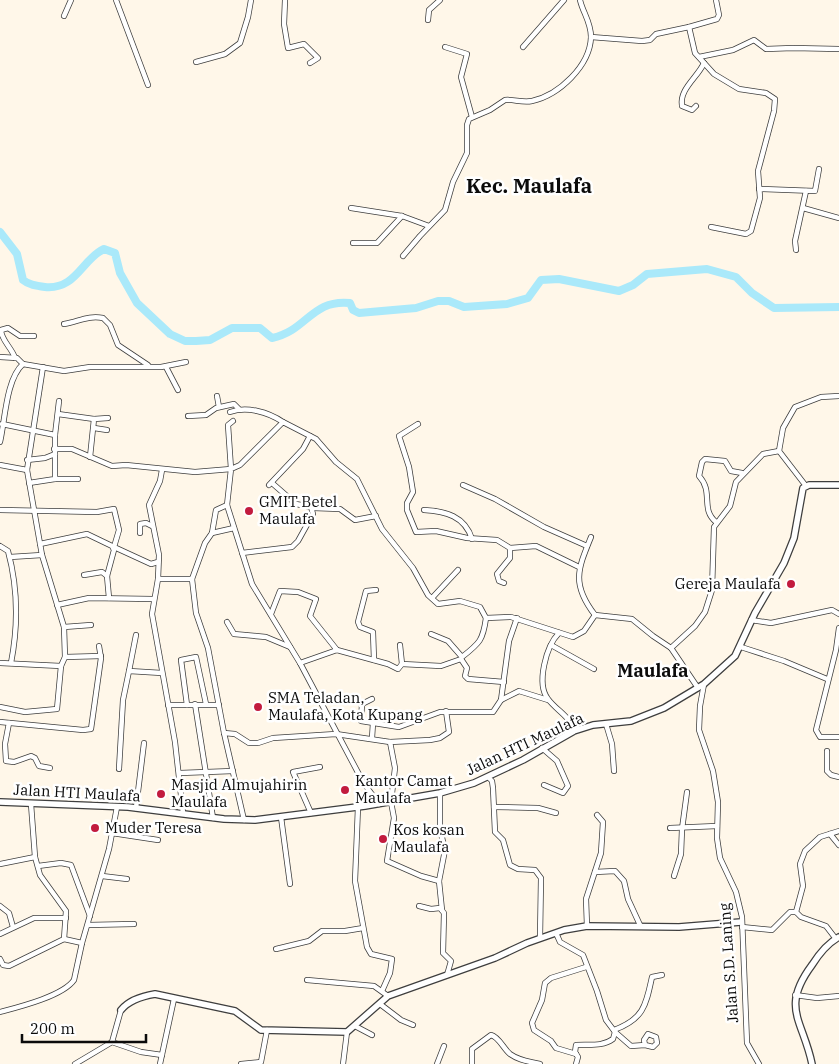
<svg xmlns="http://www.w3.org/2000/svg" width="839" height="1064" font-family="'IBM Plex Serif',serif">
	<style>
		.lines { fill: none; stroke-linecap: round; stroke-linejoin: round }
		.river { stroke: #aae9fa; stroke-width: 8 }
		.minor-casing { stroke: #3e3e3e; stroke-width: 6 }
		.tertiary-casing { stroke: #3e3e3e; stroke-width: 8 }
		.minor { stroke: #fff; stroke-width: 4.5 }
		.tertiary { stroke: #fff; stroke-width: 5.5 }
		.poi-dot { fill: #c21b3e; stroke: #fff; stroke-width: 2 }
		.labels { text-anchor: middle; stroke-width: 5; stroke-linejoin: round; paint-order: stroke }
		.poi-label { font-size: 15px; fill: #0b0b0b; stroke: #fff; text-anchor: start }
		.street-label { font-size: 15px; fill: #0b0b0b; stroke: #fff }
		.quarter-label { font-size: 18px; font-weight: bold; fill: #0b0b0b; stroke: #fff }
		.district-label { font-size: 20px; font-weight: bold; fill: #0b0b0b; stroke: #fff }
	</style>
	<rect width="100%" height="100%" fill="#fff7e9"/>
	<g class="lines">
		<path class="river" d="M0 232 17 254 23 280C29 285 36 286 45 287 76 290 82 259 104 249L115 253 120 273 137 303 170 334 185 341H196L210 340 232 328H260L272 338C307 331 311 299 350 303L353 310 359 313 416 308 438 301H449L464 307 507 304 528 298 541 280 559 279 619 291 633 285 647 274 707 269 736 277 752 293 774 308 839 307"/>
		<defs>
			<g id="minor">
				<path d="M116 0 148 85"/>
				<path d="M285 0 284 24 288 48 304 44 318 58 310 63"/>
				<path d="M64 16 71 0"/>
				<path d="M428 20 429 10 440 0"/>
				<path d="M689 27 717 19 719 15 716 0"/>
				<path d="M591 37 642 41 650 40 656 34 689 27 695 53 714 74 739 89 766 93 775 99 774 111 758 171 760 198 751 231 746 234 711 227"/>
				<path d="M445 47 467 54 461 77 472 117"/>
				<path d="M523 47 564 0"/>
				<path d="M699 57 733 50 754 40 766 49 793 48 839 49"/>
				<path d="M196 62 225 54 240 43 248 17 251 0"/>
				<path d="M696 106 692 110 682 106C679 89 698 77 704 63"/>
				<path d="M759 189 815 191 819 169"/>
				<path d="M351 208 402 216 429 226"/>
				<path d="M803 208 839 218"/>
				<path d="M353 243H377L402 216"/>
				<path d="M796 250 795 241 806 191"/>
				<path d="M403 256 420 236 445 210 453 182 467 153V125L469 119 490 110 505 100C514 99 522 103 532 101 559 95 590 66 591 37 591 22 583 13 580 0"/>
				<path d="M64 324C78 322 88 315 103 318L110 325 118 345 148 365"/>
				<path d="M0 357 17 358 23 364"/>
				<path d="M15 358C12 348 1 340 1 330L8 328 20 336H34"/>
				<path d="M166 367 178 390"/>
				<path d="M217 396 219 407"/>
				<path d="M230 412C247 406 268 412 283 422"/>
				<path d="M58 414 94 419"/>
				<path d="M188 416 206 415 216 408 234 404 239 409"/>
				<path d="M2 424 55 435"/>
				<path d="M418 424 399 436 409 467 413 492 407 503V510L416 532 436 531 467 538 497 540 510 548 536 546 579 567"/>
				<path d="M94 428 107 430"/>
				<path d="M0 442C5 421 6 379 23 364L64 371 90 367H161L186 362"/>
				<path d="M54 449H72L112 466 126 465 195 472 231 469 228 425 233 421"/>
				<path d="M90 457 94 419 108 418"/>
				<path d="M27 460 45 458 55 454"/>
				<path d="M0 465 27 470"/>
				<path d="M162 470 160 481 149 505 159 555 158 579 152 614 175 742 183 813"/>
				<path d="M55 479H78"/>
				<path d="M29 483 55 479V435L59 401"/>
				<path d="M269 485 303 449 310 436"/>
				<path d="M463 485 495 499 544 527 587 546"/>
				<path d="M806 486 779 451 783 428 795 407 821 397 839 396"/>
				<path d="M313 508 340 509 355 520 376 516"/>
				<path d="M0 510 97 512 114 509 119 530 114 547 151 564 158 562"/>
				<path d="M424 510C445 511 465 516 472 539"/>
				<path d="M716 522C700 509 714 492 699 476L702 462 705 459 725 461 731 471 742 473"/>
				<path d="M140 533V524L146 523 152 526"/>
				<path d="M212 533 216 510 227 505"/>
				<path d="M591 537C578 569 571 584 595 615"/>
				<path d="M40 544 87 534 112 546 114 550 107 576 109 598"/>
				<path d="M0 546 8 551C18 588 18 627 11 663"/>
				<path d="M242 553 292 547 298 541 313 514 311 507 296 504 272 483"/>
				<path d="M10 557 42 555"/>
				<path d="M84 575 102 572 107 576"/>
				<path d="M158 579H192L196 613 208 648 224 733 244 820"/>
				<path d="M192 579 205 543 212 533 234 528"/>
				<path d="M504 583 499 581 497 574 510 558V548"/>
				<path d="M432 598 458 570"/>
				<path d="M57 605 89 598 153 599"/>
				<path d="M271 614 280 591 298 592 316 599 310 616 337 650"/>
				<path d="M751 620 771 623 832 610 839 614"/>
				<path d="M227 622 234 634 266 637 290 647"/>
				<path d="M64 627 91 625"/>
				<path d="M839 628 836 650 816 730 820 737H839"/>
				<path d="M559 633C546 646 536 684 548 699 557 711 570 716 574 731"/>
				<path d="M431 634 448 641 462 657C480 643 483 640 486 618"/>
				<path d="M400 645 402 664 441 666 461 659 467 668 465 676 468 679 504 682"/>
				<path d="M551 645 594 669"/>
				<path d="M741 647 784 661 827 679"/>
				<path d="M671 648 698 688"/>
				<path d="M65 657 101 656"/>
				<path d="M374 660 373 632 360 627 358 622 366 591 376 590"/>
				<path d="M0 663 61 666 65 657 64 627 42 555 27 470 43 367"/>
				<path d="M300 663 337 650 388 664 398 669 402 664"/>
				<path d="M129 671 136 635"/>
				<path d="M704 684 700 706 699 730 713 771 718 802 717 838 720 858 736 892 742 917 747 1043 759 1064"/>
				<path d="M372 699 362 704 361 721 399 727 440 712H493L501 700 519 691 548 700"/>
				<path d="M501 700 509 641 517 618"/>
				<path d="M195 704 213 818"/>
				<path d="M168 705H219"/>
				<path d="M187 705 181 660 196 657 206 704"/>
				<path d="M0 707 25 712 57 709 61 666"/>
				<path d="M0 722 83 730 91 729 101 658 99 646"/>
				<path d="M9 723 5 744 6 761 14 762 31 756 35 758 39 766 50 768"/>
				<path d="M606 724 612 744 614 771"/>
				<path d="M224 733 235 734 249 743H258L273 738 336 734 390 742 430 740 440 738 449 732 446 711"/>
				<path d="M372 738 373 723"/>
				<path d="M390 742 395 768 391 802 394 818 387 861 421 876 439 881 442 910"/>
				<path d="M542 748 557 761 568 786 563 793 544 785"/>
				<path d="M827 751V771L831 775 839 777"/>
				<path d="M119 769 123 700 129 671 162 673"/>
				<path d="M180 773 233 771"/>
				<path d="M488 777 492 781 493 788 495 832 503 840 510 865 518 869 535 870 541 878 540 938"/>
				<path d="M379 804 363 782 300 663 252 584 227 505 231 469 240 465 283 422 316 439 336 462 357 479 382 529 413 568 428 595 438 604 460 601 480 607 486 618 511 617 573 637 584 631 595 615 632 619 653 636 671 648 695 626 705 612 712 590 714 527 730 506 736 482 763 454 779 451"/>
				<path d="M365 806 369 792"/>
				<path d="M358 807 355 881 367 947 371 954 392 959 390 973 382 991"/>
				<path d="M494 807 538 808 556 813"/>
				<path d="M136 808 144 743"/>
				<path d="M311 813 293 772 320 767"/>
				<path d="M281 817 290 884"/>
				<path d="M670 828 717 826"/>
				<path d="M112 833 158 840"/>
				<path d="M830 834 839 845"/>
				<path d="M0 864 35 857"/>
				<path d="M38 866 61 863 71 865 90 916"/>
				<path d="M595 872 615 871 624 881 628 899 640 925"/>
				<path d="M102 876 127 879"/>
				<path d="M674 876 681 854 682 829 687 792"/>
				<path d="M439 881 445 850 440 829V793"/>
				<path d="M0 906 9 913 13 927"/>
				<path d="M419 906 431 909 440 908 444 913 443 953 451 961 447 975"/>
				<path d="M88 925 134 924"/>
				<path d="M587 926 586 899 601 853 603 822 597 815"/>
				<path d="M742 927 772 930 790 912H796"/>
				<path d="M556 933 560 942 583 955 597 991 606 1020 615 1032 631 1046 645 1045 653 1047 657 1043 656 1037 648 1034 644 1040 645 1045"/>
				<path d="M0 934 34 918H66"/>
				<path d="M64 939 82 943"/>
				<path d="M836 939 826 926 801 917 796 912 803 886 800 864 805 851 820 837 839 831"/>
				<path d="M276 949 309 941 322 931H345L363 928"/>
				<path d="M0 959 3 965 9 966 64 939 66 911 40 875 35 857 31 804"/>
				<path d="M307 980 374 986 388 996"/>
				<path d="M795 995 817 998 839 996"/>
				<path d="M380 1004 401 1020 413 1025"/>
				<path d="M121 1010 112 1042 141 1052 162 1055"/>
				<path d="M0 1012C19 1007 63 996 74 980L82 943 109 849 117 807"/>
				<path d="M355 1026 372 1035"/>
				<path d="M614 1030C644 1019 646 1005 652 977L662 975"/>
				<path d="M576 1054 556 1048 551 1041 534 1030 532 1023 542 1000 545 983 551 978 586 967"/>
				<path d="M75 1064 112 1042"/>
				<path d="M160 1064 174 999"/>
				<path d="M241 1064 261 1062 267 1030"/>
				<path d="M343 1064 347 1032"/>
				<path d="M437 1064 444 1046"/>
				<path d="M472 1064V1049L491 1035C499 1037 503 1048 510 1054 520 1061 528 1061 540 1064"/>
				<path d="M576 1064 578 1057 575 1052 576 1045C589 1044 602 1047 613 1039L615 1032"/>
			</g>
			<g id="tertiary">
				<path d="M0 802 128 807 224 819 255 820 365 806 440 793 474 783 523 760 574 731 593 725 631 721 664 708 704 684 735 656 755 613 784 563 794 538 803 488 809 485H839"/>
				<path d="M121 1010C129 1000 143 996 155 994L235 1011 261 1030 347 1032 388 996 495 958 527 943 564 930 587 926 679 927 741 922"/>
				<path d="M812 1064C803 1020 780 1008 812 965 819 954 828 943 839 937"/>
			</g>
		</defs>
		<use href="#minor" class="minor-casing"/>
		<use href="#tertiary" class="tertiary-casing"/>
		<use href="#minor" class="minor"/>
		<use href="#tertiary" class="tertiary"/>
	</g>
	<g class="poi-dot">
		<circle cx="249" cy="511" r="5"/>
		<circle cx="791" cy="584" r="5"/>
		<circle cx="258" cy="707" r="5"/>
		<circle cx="345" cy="790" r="5"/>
		<circle cx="161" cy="794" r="5"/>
		<circle cx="95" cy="828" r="5"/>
		<circle cx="383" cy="839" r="5"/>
	</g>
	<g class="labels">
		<g class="poi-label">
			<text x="259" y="507">GMIT Betel<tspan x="259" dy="17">Maulafa</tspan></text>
			<text x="781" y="589" text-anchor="end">Gereja Maulafa</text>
			<text x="268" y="703">SMA Teladan,<tspan x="268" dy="17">Maulafa, Kota Kupang</tspan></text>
			<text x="355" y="786">Kantor Camat<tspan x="355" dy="17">Maulafa</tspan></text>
			<text x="171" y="790">Masjid Almujahirin<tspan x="171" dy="17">Maulafa</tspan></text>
			<text x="105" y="833">Muder Teresa</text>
			<text x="393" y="835">Kos kosan<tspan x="393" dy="17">Maulafa</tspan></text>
		</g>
		<g class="street-label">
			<text transform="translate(525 744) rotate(-25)" y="5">Jalan HTI Maulafa</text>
			<text transform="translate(77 793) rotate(3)" y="5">Jalan HTI Maulafa</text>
			<text transform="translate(729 963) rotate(-94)" y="5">Jalan S.D. Laning</text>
		</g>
		<g class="quarter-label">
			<text x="653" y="677">Maulafa</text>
		</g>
		<g class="district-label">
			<text x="529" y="193">Kec. Maulafa</text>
		</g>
	</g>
	<path d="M22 1034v8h124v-8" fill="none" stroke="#0b0b0b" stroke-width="2.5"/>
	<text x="30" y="1034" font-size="15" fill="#0b0b0b" stroke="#ffffff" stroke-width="4" paint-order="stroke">200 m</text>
</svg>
